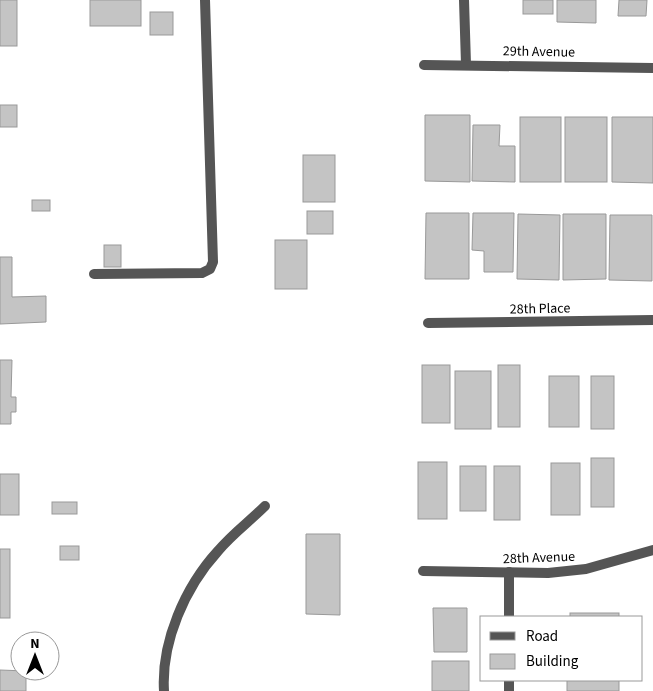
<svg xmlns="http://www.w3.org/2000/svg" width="653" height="691" font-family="'Source Sans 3',sans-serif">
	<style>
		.building { fill: #c4c4c4; stroke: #999 }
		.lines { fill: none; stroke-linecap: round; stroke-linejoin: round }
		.service { stroke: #555; stroke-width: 10 }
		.minor { stroke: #555; stroke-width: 10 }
		.labels { text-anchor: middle; stroke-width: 4.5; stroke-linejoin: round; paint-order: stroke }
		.street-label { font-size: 14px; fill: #000; stroke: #fff }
	</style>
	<rect width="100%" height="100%" fill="#fff"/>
	<g class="building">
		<rect x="0" y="0" width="17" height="46"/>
		<rect x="90" y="0" width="51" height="26"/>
		<rect x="523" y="0" width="30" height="14"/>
		<path d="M557 0H596V23L557 22Z"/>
		<path d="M619 0H647L646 16H618Z"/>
		<rect x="150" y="12" width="23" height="23"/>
		<rect x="0" y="105" width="17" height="22"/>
		<path d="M425 115H470V182L425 181Z"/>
		<rect x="520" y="117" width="41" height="65"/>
		<rect x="565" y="117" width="42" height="65"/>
		<path d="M612 117H653V183L612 182Z"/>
		<path d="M473 125H500L499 146H515V182L472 181Z"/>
		<rect x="303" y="155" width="32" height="47"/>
		<rect x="32" y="200" width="18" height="11"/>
		<rect x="307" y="211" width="26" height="23"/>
		<path d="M426 213H469V279H425Z"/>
		<path d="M473 213H514L513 272H484V251L472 250Z"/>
		<path d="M518 214 560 215 559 280 517 279Z"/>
		<path d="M563 214H606V279L563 280Z"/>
		<path d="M610 215H652V281L609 280Z"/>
		<rect x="275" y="240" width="32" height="49"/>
		<rect x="104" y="245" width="17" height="22"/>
		<path d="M0 257H12V297L46 296V322L0 324Z"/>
		<path d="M0 360H12L11 397H16V412H11V424H0Z"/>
		<rect x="422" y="365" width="28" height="58"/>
		<rect x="498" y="365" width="22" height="62"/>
		<rect x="455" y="371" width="36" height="58"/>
		<rect x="549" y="376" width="30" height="51"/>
		<rect x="591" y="376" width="23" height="53"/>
		<rect x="591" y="458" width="23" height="49"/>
		<rect x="418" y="462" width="29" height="57"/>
		<rect x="551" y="463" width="29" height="52"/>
		<rect x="460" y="466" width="26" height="45"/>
		<rect x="494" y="466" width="26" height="54"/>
		<rect x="0" y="474" width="19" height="41"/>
		<rect x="52" y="502" width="25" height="12"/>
		<path d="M306 534H340V615L306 614Z"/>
		<rect x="60" y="546" width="19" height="14"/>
		<rect x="0" y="549" width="10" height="69"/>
		<path d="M433 608H467V652H434Z"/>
		<rect x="570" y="613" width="49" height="4"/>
		<rect x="432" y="661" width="37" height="30"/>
		<path d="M0 670 26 671V691H0Z"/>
		<rect x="567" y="680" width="52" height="11"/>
	</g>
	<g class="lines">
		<g class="service">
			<path d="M94 274 202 273 210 269 213 262 205 0"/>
			<path d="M164 691C161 642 185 587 218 551 232 534 250 521 265 506"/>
		</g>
		<g class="minor">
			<path d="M464 0 466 64"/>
			<path d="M424 65 653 68"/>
			<path d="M428 323 653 320"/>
			<path d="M423 571 548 573 586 569 653 550"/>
			<path d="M509 617V572"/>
			<path d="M509 680V691"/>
		</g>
	</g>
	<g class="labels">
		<g class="street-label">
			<text transform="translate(539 51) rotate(1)" y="5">29th Avenue</text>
			<text transform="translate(540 308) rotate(-1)" y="5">28th Place</text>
			<text transform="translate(539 557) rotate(-2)" y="5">28th Avenue</text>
		</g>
	</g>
	<rect x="480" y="616" width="162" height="65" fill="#ffffff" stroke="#999999"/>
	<rect x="490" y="632" width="25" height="8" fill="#555555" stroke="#999999"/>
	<text x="526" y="641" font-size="15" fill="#000000">Road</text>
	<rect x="490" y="654" width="25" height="15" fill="#c4c4c4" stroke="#999999"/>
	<text x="526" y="666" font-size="15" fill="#000000">Building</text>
	<g transform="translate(35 656)"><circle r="24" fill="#ffffff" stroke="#999999"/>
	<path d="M0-4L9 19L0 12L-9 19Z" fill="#000000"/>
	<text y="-8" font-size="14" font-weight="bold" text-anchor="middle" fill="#000000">N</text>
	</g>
</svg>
